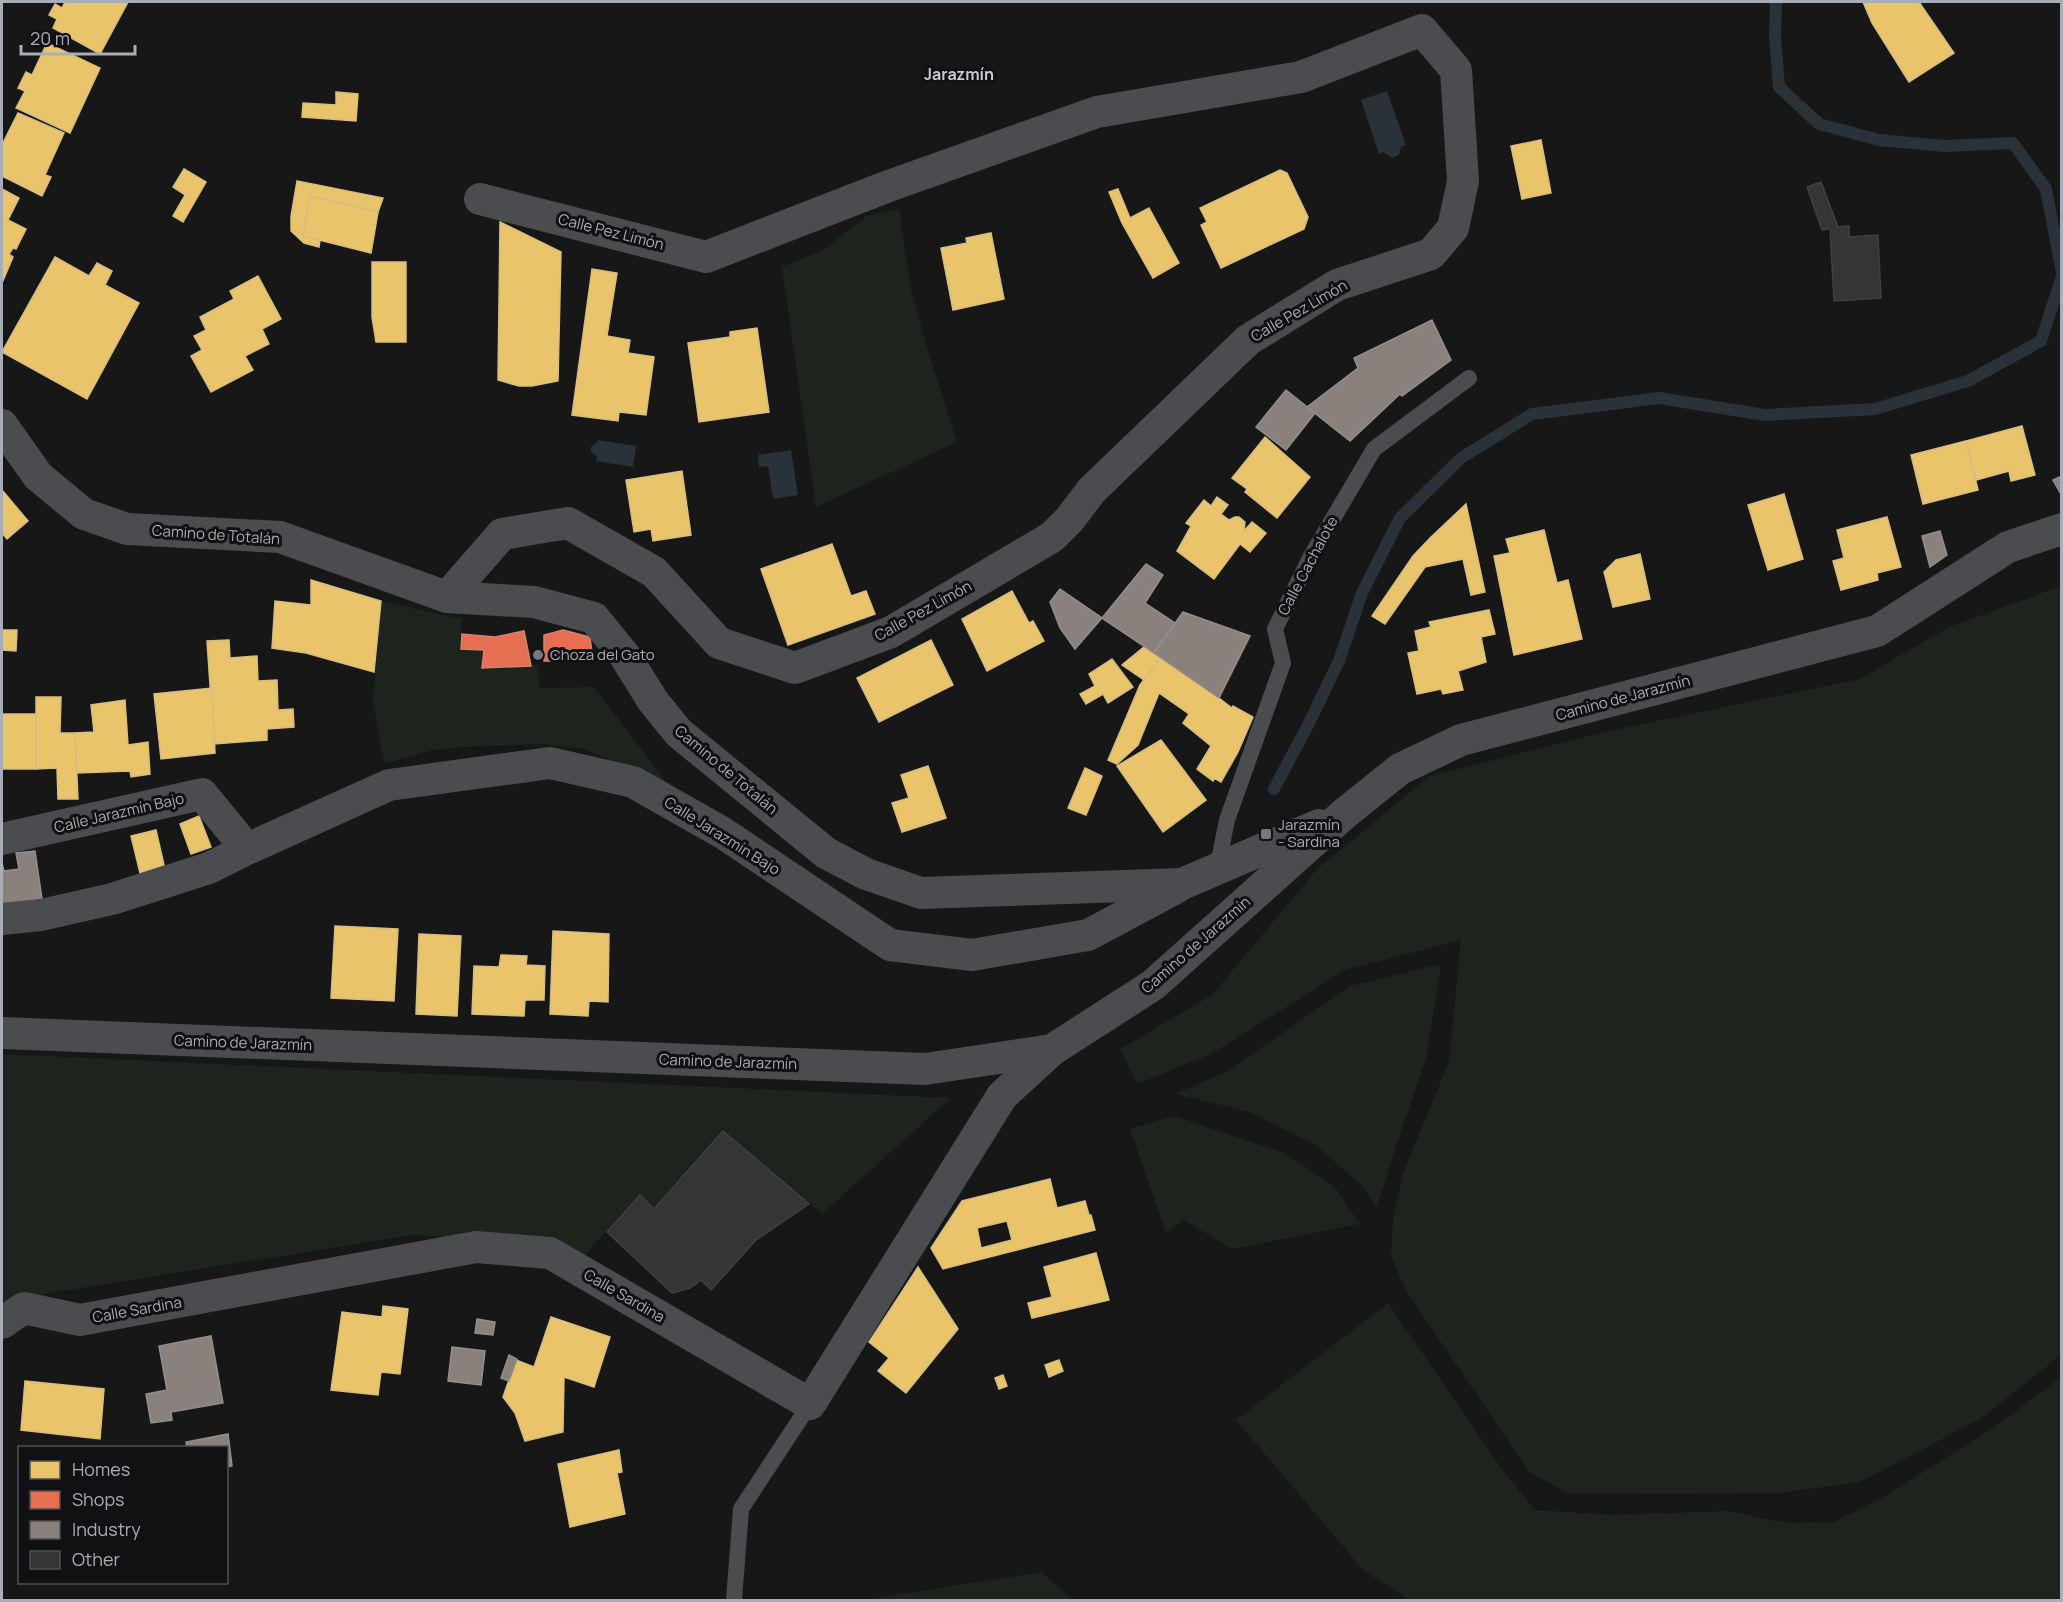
<svg xmlns="http://www.w3.org/2000/svg" width="2063" height="1602" font-family="Manrope,sans-serif">
	<style>
		.green { fill: #1d241e }
		.water { fill: #2a3239 }
		.homes { fill: #e9c46a; stroke: #d6bd81; stroke-width: 1.5; fill-rule: evenodd }
		.shops { fill: #e76f51; stroke: #d48270; stroke-width: 1.5 }
		.industry { fill: #8a817c; stroke: #938e8e; stroke-width: 1.5 }
		.lines { fill: none; stroke-linecap: round; stroke-linejoin: round }
		.stream { stroke: #2a3239; stroke-width: 12 }
		.building { fill: #353536; stroke: #3f4043; stroke-width: 1.5 }
		.lane { stroke: #4b4c50; stroke-width: 16 }
		.street { stroke: #4b4c50; stroke-width: 32 }
		.poi-dot { fill: #757880; stroke: #111113; stroke-width: 2 }
		.labels { text-anchor: middle; stroke-width: 6; stroke-linejoin: round; paint-order: stroke }
		.street-label { font-size: 15px; fill: #a8adb8; stroke: #111113 }
		.poi-label { font-size: 15px; fill: #a8adb8; stroke: #111113; text-anchor: start }
		.neighbourhood-label { font-size: 16px; font-weight: bold; fill: #c9ccd4; stroke: #111113 }
	</style>
	<rect width="100%" height="100%" fill="#171717"/>
	<g class="green">
		<path d="M899 209 911 290 929 354 957 442 816 507 782 267 823 250 867 216Z"/>
		<path d="M2061 586V1355L1982 1418 1860 1482 1779 1493 1569 1494 1529 1472 1405 1289 1391 1256 1393 1218 1403 1173 1449 1062 1461 940 1345 970 1211 1054 1137 1084 1120 1049 1212 995 1318 868 1430 776 1609 731 1860 679 1949 627Z"/>
		<path d="M381 601 462 619 461 649 484 650 482 668 537 665 539 688 594 687 667 783 584 749 544 744 463 747 433 750 384 764 373 701Z"/>
		<path d="M1441 964 1426 1059 1398 1140 1376 1209 1363 1186 1314 1144 1250 1112 1175 1094 1228 1071 1350 986Z"/>
		<path d="M2 1054 951 1098 822 1214 723 1131 654 1209 639 1196 585 1255 563 1243 413 1235 31 1296 2 1310Z"/>
		<path d="M1174 1116 1285 1153 1335 1187 1360 1224 1232 1249 1184 1220 1166 1233 1130 1129Z"/>
		<path d="M1388 1303 1504 1472 1535 1510 1612 1515 1728 1511 1788 1523 1834 1522 1887 1495 1993 1428 2061 1377V1600H1410L1364 1571 1236 1420Z"/>
		<path d="M1042 1572 1073 1600 871 1599Z"/>
	</g>
	<g class="water">
		<path d="M1387 91 1406 145 1401 147 1399 155 1392 158 1384 152 1379 154 1361 100Z"/>
		<path d="M598 440 636 446 633 467 596 461 597 456 591 452V447L597 443Z"/>
		<path d="M791 450 798 495 773 499 768 466 759 467 758 455Z"/>
	</g>
	<g class="homes">
		<path d="M65 2H128L100 54 53 28 57 19 49 15 55 4 62 8Z"/>
		<path d="M1863 2H1919L1954 53 1909 82 1872 23Z"/>
		<path d="M47 43 100 68 70 133 16 108 25 91 18 88 26 72 32 75Z"/>
		<path d="M336 92 358 94 356 121 302 117 303 103 336 105Z"/>
		<path d="M18 113 64 133 45 175 51 177 42 196 2 176V145Z"/>
		<path d="M1541 140 1551 193 1522 199 1511 146Z"/>
		<path d="M184 169 206 182 183 222 173 216 185 195 173 187Z"/>
		<path d="M1280 170 1287 173 1308 217 1304 229 1221 268 1201 225 1207 222 1200 208Z"/>
		<path d="M297 181 383 198 378 212 310 196 303 236 320 240 319 247 304 243 291 231V216Z"/>
		<path d="M2 189 19 198 8 220 26 229 16 249 13 248 9 254 13 257 2 283Z"/>
		<path d="M1118 189 1130 218 1149 208 1179 263 1153 278 1122 223 1109 192Z"/>
		<path d="M310 196 378 212 371 253 303 236Z"/>
		<path d="M500 222 561 252 558 381 532 386H519L498 380Z"/>
		<path d="M991 233 1004 299 953 310 941 248 967 243 966 238Z"/>
		<path d="M55 257 89 276 97 263 112 271 105 285 139 303 87 399 2 352Z"/>
		<path d="M372 262H406V342H376L372 317Z"/>
		<path d="M592 269 617 273 607 336 630 340 628 353 654 357 646 415 619 412 618 421 572 415Z"/>
		<path d="M258 276 281 319 262 329 269 344 245 356 253 370 211 392 191 356 202 350 194 336 206 330 200 317 234 299 230 291Z"/>
		<path d="M757 328 769 412 699 422 688 343 730 337V332Z"/>
		<path d="M2022 426 2035 475 2011 481 2009 471 1976 480 1966 441Z"/>
		<path d="M1265 437 1310 477 1277 518 1245 492 1247 489 1232 478Z"/>
		<path d="M1966 441 1978 490 1923 504 1911 455Z"/>
		<path d="M682 471 691 535 653 541 651 529 634 532 626 480Z"/>
		<path d="M2 490 28 521 7 539 2 533Z"/>
		<path d="M1784 494 1803 559 1768 570 1748 505Z"/>
		<path d="M1217 497 1228 505 1221 514 1229 520 1235 517H1239L1245 522 1244 531 1252 522 1266 533 1250 552 1240 544 1214 579 1177 551 1191 526 1186 523 1204 500 1211 506Z"/>
		<path d="M1466 504 1485 592 1471 595 1463 559 1425 567 1385 624 1372 616 1413 556 1430 538Z"/>
		<path d="M1887 517 1901 567 1877 573 1878 580 1841 590 1833 561 1844 558 1837 530Z"/>
		<path d="M1544 530 1557 583 1568 580 1582 639 1514 655 1494 556 1510 553 1506 539Z"/>
		<path d="M832 544 851 596 866 591 875 614 788 645 761 569Z"/>
		<path d="M1640 554 1650 599 1613 607 1604 572 1616 560Z"/>
		<path d="M311 580 381 601 374 672 306 653 272 648 275 601 311 605Z"/>
		<path d="M1012 591 1029 623 1033 621 1044 641 987 671 962 619Z"/>
		<path d="M1489 610 1495 634 1481 637 1486 662 1458 671 1463 690 1443 694 1441 689 1417 694 1408 653 1419 651 1415 631 1431 627 1429 622Z"/>
		<path d="M2 630H17L16 651 2 650Z"/>
		<path d="M229 640 230 658 257 656 258 681 277 680 278 710 293 709 294 727 267 729V740L214 744 207 641Z"/>
		<path d="M931 640 953 685 879 722 857 678Z"/>
		<path d="M1144 647 1161 657 1144 680 1122 665Z"/>
		<path d="M1161 657 1198 682 1232 708 1233 706 1253 717 1238 752 1221 782 1214 778 1213 781 1197 769 1211 746 1183 723 1189 714 1159 693 1138 745 1117 764 1108 760 1140 685Z"/>
		<path d="M1112 659 1133 687 1108 703 1103 694 1086 704 1080 694 1095 686 1089 674Z"/>
		<path d="M212 688 215 753 161 759 154 694Z"/>
		<path d="M36 697H61L60 733H75L78 799H58L57 768 36 769Z"/>
		<path d="M125 700 128 745 148 742 150 774 131 777 130 771 77 773 75 733 94 732 91 705Z"/>
		<rect x="2" y="714" width="34" height="55"/>
		<path d="M1161 740 1206 800 1163 832 1117 766Z"/>
		<path d="M928 766 946 818 902 832 892 803 909 798 901 775Z"/>
		<path d="M1085 768 1102 776 1086 815 1068 808Z"/>
		<path d="M199 816 211 847 191 854 180 824Z"/>
		<path d="M156 830 164 865 140 873 131 836Z"/>
		<path d="M335 926 398 929 394 1001 331 998Z"/>
		<path d="M553 931 609 934 608 1002 589 1001 588 1016 550 1014Z"/>
		<path d="M419 934 461 936 457 1016 416 1014Z"/>
		<path d="M501 955 527 956 526 965 545 966 544 1000H525L524 1016 472 1014 474 966 499 967Z"/>
		<path d="M1050 1179 1057 1208 1085 1201 1089 1215H1091L1095 1230 943 1269 931 1248 962 1201ZM1007 1221 1012 1240 981 1248 977 1228Z"/>
		<path d="M1096 1253 1109 1300 1032 1318 1028 1303 1052 1297 1044 1267Z"/>
		<path d="M918 1267 958 1329 906 1393 878 1371 889 1358 869 1342Z"/>
		<path d="M383 1306 408 1309 400 1374 381 1372 378 1395 331 1390 342 1312 382 1317Z"/>
		<path d="M551 1317 610 1337 594 1387 564 1377 563 1432 525 1441 515 1413 503 1397 516 1360 534 1367Z"/>
		<path d="M1059 1360 1063 1371 1049 1377 1045 1365Z"/>
		<path d="M1003 1375 1007 1386 999 1389 995 1378Z"/>
		<path d="M25 1381 104 1389 100 1439 21 1430Z"/>
		<path d="M619 1450 622 1472 617 1473 625 1514 570 1527 558 1464Z"/>
	</g>
	<g class="shops">
		<path d="M563 630 590 637 592 653 583 654 584 661H544V635Z"/>
		<path d="M524 631 531 666 482 668 484 650 461 649 462 634 495 637Z"/>
	</g>
	<g class="industry">
		<path d="M1432 320 1451 360 1402 396 1400 394 1350 441 1307 407 1358 368 1354 358Z"/>
		<path d="M1286 390 1315 413 1286 450 1256 427Z"/>
		<path d="M2062 476V496L2053 480Z"/>
		<path d="M1940 531 1947 555 1930 567 1922 536Z"/>
		<path d="M1146 564 1163 575 1145 603 1175 623 1154 653 1102 618Z"/>
		<path d="M1060 589 1102 618 1075 649 1060 628 1050 602Z"/>
		<path d="M1183 612 1250 636 1219 698 1154 653Z"/>
		<path d="M35 851 42 899 2 904V863L4 871 19 869 16 853Z"/>
		<path d="M477 1319 495 1322 493 1335 475 1333Z"/>
		<path d="M211 1336 223 1403 171 1412 172 1420 151 1423 146 1394 167 1390 159 1346Z"/>
		<path d="M452 1347 485 1351 481 1385 448 1381Z"/>
		<path d="M509 1355 517 1359 509 1381 501 1378Z"/>
		<path d="M228 1434 232 1466 226 1467V1448H187L186 1442Z"/>
	</g>
	<g class="lines">
		<g class="stream">
			<path d="M1776 2 1775 37 1779 87 1819 124 1879 140 1944 146 2013 143 2046 189 2062 273"/>
			<path d="M1274 789 1307 727 1339 661 1362 593 1400 518 1461 458 1532 414 1659 398 1765 415 1875 409 1968 381 2041 341 2062 276"/>
		</g>
	</g>
	<g class="building">
		<path d="M1821 182 1838 227 1849 226V237L1878 235 1881 298 1834 301 1830 229 1822 230 1807 187Z"/>
		<path d="M723 1131 809 1204 756 1240 711 1290 701 1280 690 1288 672 1293 607 1232 640 1195 654 1209Z"/>
	</g>
	<g class="lines">
		<g class="lane">
			<path d="M1217 870 1227 820 1283 663 1275 629 1311 556 1374 449 1469 378"/>
			<path d="M734 1600 741 1509 810 1404"/>
		</g>
		<g class="street">
			<path d="M2 425 38 476 84 514 127 529 280 537 447 597 534 602 594 618 625 656 653 701 679 733 826 853 866 874 921 893 1182 884 1319 825"/>
			<path d="M447 597 502 534 568 523 654 572 719 643 795 668 891 632 1052 537 1069 520 1092 490 1248 340 1337 285 1431 254 1453 228 1463 181 1456 70 1422 30 1301 77 1097 112 886 187 706 257 480 199"/>
			<path d="M2 839 202 794 247 849"/>
			<path d="M2 919 41 915 112 899 209 868 247 849 389 785 550 763 633 782 723 833 890 945 972 955 1088 935 1176 888"/>
			<path d="M2 1033 925 1069 1052 1050 1153 985 1344 814 1400 769 1461 740 1877 631 2008 547 2062 529"/>
			<path d="M2 1323 24 1308 80 1320 476 1247 550 1253 810 1404 1002 1096 1052 1050"/>
		</g>
	</g>
	<g class="poi-dot">
		<circle cx="538" cy="655" r="6"/>
		<rect x="1260" y="828" width="12" height="12" rx="3"/>
	</g>
	<g class="labels">
		<g class="street-label">
			<text transform="translate(611 232) rotate(14)" y="5">Calle Pez Limón</text>
			<text transform="translate(1299 311) rotate(-30)" y="5">Calle Pez Limón</text>
			<text transform="translate(216 535) rotate(4)" y="5">Camino de Totalán</text>
			<text transform="translate(1308 566) rotate(-62)" y="5">Calle Cachalote</text>
			<text transform="translate(923 611) rotate(-29)" y="5">Calle Pez Limón</text>
			<text transform="translate(1623 698) rotate(-15)" y="5">Camino de Jarazmín</text>
			<text transform="translate(726 770) rotate(40)" y="5">Camino de Totalán</text>
			<text transform="translate(119 813) rotate(-13)" y="5">Calle Jarazmín Bajo</text>
			<text transform="translate(722 836) rotate(32)" y="5">Calle Jarazmín Bajo</text>
			<text transform="translate(1196 945) rotate(-41)" y="5">Camino de Jarazmín</text>
			<text transform="translate(243 1043) rotate(2)" y="5">Camino de Jarazmín</text>
			<text transform="translate(728 1062) rotate(2)" y="5">Camino de Jarazmín</text>
			<text transform="translate(624 1296) rotate(30)" y="5">Calle Sardina</text>
			<text transform="translate(137 1310) rotate(-10)" y="5">Calle Sardina</text>
		</g>
		<g class="poi-label">
			<text x="550" y="660">Choza del Gato</text>
			<text x="1278" y="830">Jarazmín<tspan x="1278" dy="17">- Sardina</tspan></text>
		</g>
		<g class="neighbourhood-label">
			<text x="959" y="80">Jarazmín</text>
		</g>
	</g>
	<rect width="2063" height="1602" fill="none" stroke="#a8adb8" stroke-width="6"/>
	<rect x="18" y="1446" width="210" height="138" fill="#111113" stroke="#4d4f55" stroke-width="1.5"/>
	<rect x="30" y="1461" width="30" height="18" fill="#e9c46a" stroke="#4d4f55" stroke-width="1.5"/>
	<text x="72" y="1476" font-size="18" fill="#a8adb8">Homes</text>
	<rect x="30" y="1491" width="30" height="18" fill="#e76f51" stroke="#4d4f55" stroke-width="1.5"/>
	<text x="72" y="1506" font-size="18" fill="#a8adb8">Shops</text>
	<rect x="30" y="1521" width="30" height="18" fill="#8a817c" stroke="#4d4f55" stroke-width="1.5"/>
	<text x="72" y="1536" font-size="18" fill="#a8adb8">Industry</text>
	<rect x="30" y="1551" width="30" height="18" fill="#353536" stroke="#4d4f55" stroke-width="1.5"/>
	<text x="72" y="1566" font-size="18" fill="#a8adb8">Other</text>
	<path d="M21 45v9h114v-9" fill="none" stroke="#a8adb8" stroke-width="3"/>
	<text x="30" y="45" font-size="18" fill="#a8adb8" stroke="#111113" stroke-width="4.5" paint-order="stroke">20 m</text>
</svg>
